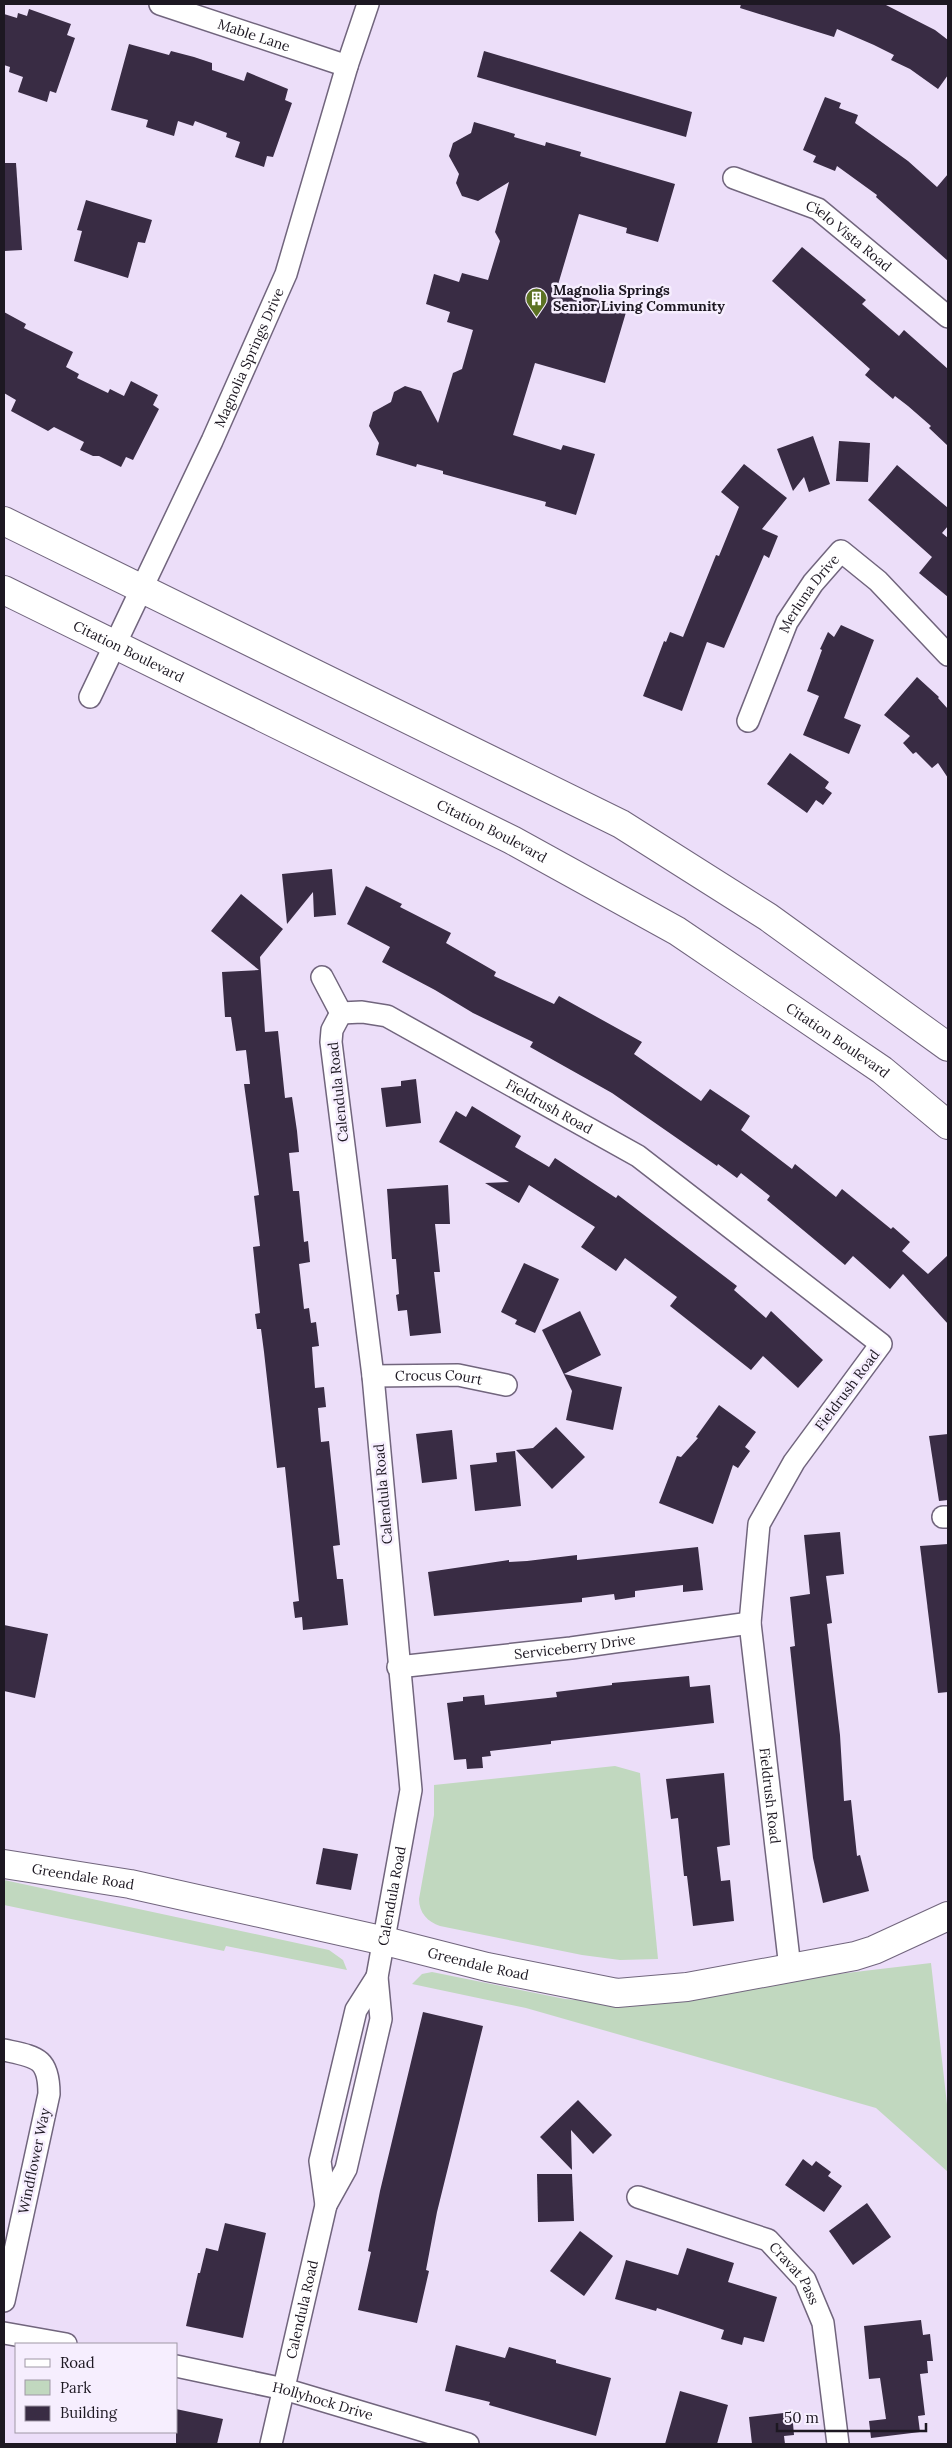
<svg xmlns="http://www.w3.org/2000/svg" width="952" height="2448" font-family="Lora,serif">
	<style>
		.green { fill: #c1d8bf }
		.building { fill: #392c44 }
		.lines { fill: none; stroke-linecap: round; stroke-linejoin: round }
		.street-casing { stroke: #71657d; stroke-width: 24 }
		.secondary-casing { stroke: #71657d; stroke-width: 30 }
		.street { stroke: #fff; stroke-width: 21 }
		.secondary { stroke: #fff; stroke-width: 28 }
		.labels { text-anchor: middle; stroke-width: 5; stroke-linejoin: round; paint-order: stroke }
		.street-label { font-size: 14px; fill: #1d1822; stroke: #f6eefe }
		.poi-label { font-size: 14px; font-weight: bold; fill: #1d1822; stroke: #f6eefe; text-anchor: start }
	</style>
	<rect width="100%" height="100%" fill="#ecdef9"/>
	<g class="green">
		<path d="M615 1766 640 1773 658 1959 620 1960 582 1955 440 1926C428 1922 419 1913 419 1899L434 1815V1785Z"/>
		<path d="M4 1880 329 1950 343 1960 347 1970 226 1946 224 1951 4 1905Z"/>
		<path d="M931 1963 948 2113V2172L876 2108 526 2008 412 1984 422 1974 432 1972 565 1999 600 2002Z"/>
	</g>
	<g class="building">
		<path d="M741 4H884L935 30 948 40V75L938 89 910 69 891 60 894 55 874 45 837 29 834 37 740 8Z"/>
		<path d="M29 9 71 24 67 35 75 38 56 93 50 91 47 102 18 92 23 77 9 72 10 67 4 65V14L17 18 18 13 27 16Z"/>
		<path d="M129 44 169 55 171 51 194 57 212 63V70L244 81 247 72 288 89 285 100 292 103 273 157 267 156 264 167 235 157 240 142 226 137 227 133 195 121 193 126 178 121 174 136 146 127 148 120 111 110Z"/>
		<path d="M484 51 692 112 686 137 477 77Z"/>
		<path d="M825 97 841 103 839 108 858 115 855 123 908 161 937 187 948 174V261L876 197 877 195 837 166 835 171 813 162 816 156 803 150Z"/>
		<path d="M474 122 515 134 514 137 545 146 546 142 581 152 580 156 675 184 658 242 626 233 627 228 579 214 557 288 627 309 605 383 535 363 513 435 561 450 563 445 595 454 576 515 545 506 546 502 443 474V471L417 464 416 467 376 455 379 443 369 426 373 412 391 402 394 392 405 386 421 391 438 423 453 373 462 369 473 330 447 322 450 312 426 304 434 274 459 282 462 273 488 280 500 241 495 232 509 182 478 201 462 196 456 183 459 174 449 156 453 143 471 133Z"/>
		<path d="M4 163H16L22 250 4 251Z"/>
		<path d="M86 200 152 220 145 243 138 242 128 278 74 261 82 231 77 230Z"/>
		<path d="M802 247 866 300 862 304 899 336 904 330 948 369V446L929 428 931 426 908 406 895 396 893 399 865 375 870 369 772 281Z"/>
		<path d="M4 312 26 324 24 328 73 352 66 367 79 374 77 378 108 393 110 389 124 396 131 381 158 395 153 405 159 409 133 460 126 457 121 467 99 456H93L80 450 84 442 54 427 48 431 11 411 16 400 4 393Z"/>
		<path d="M813 436 830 484 809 492 804 477 793 491 777 449Z"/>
		<path d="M839 441 870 443 868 482 836 481Z"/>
		<path d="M744 464 787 498 762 529 778 536 769 558 764 555 724 648 707 642 682 711 643 696 664 641 666 642 670 632 683 637 716 555 719 556 739 507 721 492Z"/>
		<path d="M897 465 948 508V526L942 533 948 538V597L919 573 932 557 868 500Z"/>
		<path d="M841 625 874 640 844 718 861 725 849 754 803 735 819 696 807 691 822 650 820 649 828 632 834 637Z"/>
		<path d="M917 677 939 697 938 698 948 709V778L938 763 932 768 916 752 913 754 903 743 910 736 884 715Z"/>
		<path d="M790 753 829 782 825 788 832 793 823 805 816 800 807 813 767 784Z"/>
		<path d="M332 869 336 915 314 917 313 892 287 924 282 874Z"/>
		<path d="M366 886 402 904 400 907 451 933 446 943 496 972 494 976 554 1004 559 996 642 1042 634 1054 701 1101 710 1089 750 1116 741 1130 792 1169 795 1164 836 1197 842 1189 891 1229 893 1227 910 1242 902 1251 928 1274 948 1255V1324L903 1274 890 1289 853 1256 845 1265 767 1200 770 1196 741 1173 737 1178 718 1164 717 1166 612 1093 530 1047 533 1042 473 1013 435 990 382 962 390 947 347 924Z"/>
		<path d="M241 894 283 929 260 957 265 1032 278 1031 285 1098 292 1097 297 1131 299 1152 289 1153 293 1191H299L304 1242 308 1241 310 1262 299 1264 304 1309 309 1308 311 1323 316 1322 319 1346 312 1347 315 1388 324 1387 326 1407 318 1408 321 1442 329 1441 340 1545 333 1546 337 1579H343L348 1625 303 1630 302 1617 295 1618 293 1602 299 1601 285 1467 277 1468 264 1352 261 1329H257L255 1314 260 1313 253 1247 260 1246 254 1196 259 1195 244 1084H250L246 1050 236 1051 231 1017H225L222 972 259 970 211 931Z"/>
		<path d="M416 1079 421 1123 386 1127 381 1088 401 1086V1081Z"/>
		<path d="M472 1106 521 1136 515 1147 549 1167 555 1158 616 1198 618 1195 737 1286 734 1290 766 1318 771 1311 823 1360 798 1388 763 1356 751 1370 670 1306 677 1297 625 1258 616 1271 581 1247 595 1227 529 1185 519 1203 485 1183 509 1182 439 1142 456 1111 466 1117Z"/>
		<path d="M448 1185 450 1224H435L440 1272H434L441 1333 410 1336 407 1310 398 1311 396 1295 399 1294 396 1259H392L387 1189Z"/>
		<path d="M524 1263 559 1279 535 1333 515 1324 517 1320 501 1312Z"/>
		<path d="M580 1311 601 1355 564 1374 622 1387 613 1430 566 1420 572 1391 542 1330Z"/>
		<path d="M719 1405 756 1432 745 1447 750 1451 738 1468 733 1465 713 1524 659 1503 677 1456 681 1457 698 1438 696 1437Z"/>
		<path d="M556 1427 585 1457 552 1489 516 1450 533 1448Z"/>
		<path d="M452 1430 457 1479 422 1483 416 1434Z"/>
		<path d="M948 1434V1500L939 1501 929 1436Z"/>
		<path d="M515 1451 521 1506 475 1511 470 1465 497 1462 496 1453Z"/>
		<path d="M840 1532 844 1574 826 1576 832 1623 827 1624 840 1735 844 1801 851 1800 857 1856 860 1855 869 1891 823 1903 813 1858 807 1805 790 1647 795 1646 790 1597 810 1594 804 1535Z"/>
		<path d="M948 1544V1692L938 1693 920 1546Z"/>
		<path d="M698 1547 703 1590 683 1592V1585L635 1591V1597L615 1600 614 1594 582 1598V1602L434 1616 428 1572 509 1560V1562L527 1561 577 1555V1560Z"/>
		<path d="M4 1625 48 1634 35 1698 4 1691Z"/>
		<path d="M689 1676 690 1687 710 1685 714 1723 551 1741V1744L490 1751 491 1756 482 1757 483 1768 467 1769 466 1759 454 1760 447 1703 463 1701V1697L484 1695 485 1705 557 1697 556 1692 612 1685V1683Z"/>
		<path d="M724 1773 730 1845 717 1847 721 1881 730 1880 734 1921 693 1926 687 1876H684L678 1818 671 1819 666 1779Z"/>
		<path d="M323 1848 358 1854 351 1890 316 1884Z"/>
		<path d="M423 2012 483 2026 437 2212 426 2270 429 2271 417 2323 358 2310 371 2252 368 2251 380 2191Z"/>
		<path d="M578 2100 612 2135 593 2154 571 2130 572 2170 540 2137Z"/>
		<path d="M803 2159 812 2166 816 2161 831 2172 828 2176 842 2186 824 2212 785 2185Z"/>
		<path d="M537 2174H572L574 2221 538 2222Z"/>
		<path d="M867 2203 891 2237 853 2265 829 2231Z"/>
		<path d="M225 2223 266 2233 243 2338 186 2326 198 2273H200L206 2248 218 2251Z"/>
		<path d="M580 2231 613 2256 584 2296 550 2271Z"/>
		<path d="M687 2248 734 2263 728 2282 777 2297 764 2342 744 2337 742 2345 721 2339 724 2330 657 2308 656 2311 615 2299 626 2260 678 2275Z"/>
		<path d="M921 2320 923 2335 930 2334 933 2361H927L928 2373 920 2374 925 2415 918 2416 920 2432 871 2438 869 2421 886 2419 880 2378 869 2379 864 2326Z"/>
		<path d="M456 2345 505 2358 509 2347 556 2360V2363L611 2378 596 2436 489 2405 490 2402 445 2391Z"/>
		<path d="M680 2391 728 2405 717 2444H665Z"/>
		<path d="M176 2409 223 2419 217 2444H176Z"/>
		<path d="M792 2412 794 2435 784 2436 785 2444H752L749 2417Z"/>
	</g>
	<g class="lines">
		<defs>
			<g id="street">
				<path id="s1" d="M160 4 347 66"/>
				<path id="s2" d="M734 178 818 209 948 317"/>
				<path id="s3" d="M90 697 212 441 286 274 347 66 368 4"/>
				<path id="s4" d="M748 721 787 622 813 583 841 551 878 581 948 655"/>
				<path d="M322 977 341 1013"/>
				<path id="s5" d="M341 1013 362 1012 387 1016 638 1156 881 1344 794 1462 759 1524 750 1623 790 1968"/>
				<path id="s6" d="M373 1376 458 1375 506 1385"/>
				<path d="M943 1517H948"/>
				<path id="s7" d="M398 1667 571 1648 750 1623"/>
				<path d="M4 2050C36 2057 49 2057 49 2094L4 2301"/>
				<path id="s8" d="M638 2197 768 2240 805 2280 823 2323 838 2444"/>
				<path d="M326 2205 320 2161 356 2010 377 1977"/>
				<path d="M4 2333 66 2344"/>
				<path id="s9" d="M176 2366 284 2389 468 2444"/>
				<path id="s10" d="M271 2444 326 2205 346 2169 381 2019 377 1977 411 1790 373 1376 331 1042 332 1030 341 1013"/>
			</g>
			<g id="secondary">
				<path d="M4 521 621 824 768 917 948 1047"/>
				<path id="s11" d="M4 590 512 840 677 931 882 1070 948 1125"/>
				<path id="s12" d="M4 1864 130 1884 385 1941 487 1967 617 1993 687 1987 855 1956 874 1950 948 1916"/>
			</g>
		</defs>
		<use href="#street" class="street-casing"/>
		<use href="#secondary" class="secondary-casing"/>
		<use href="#street" class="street"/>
		<use href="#secondary" class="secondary"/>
	</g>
	<defs>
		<symbol id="building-pin" viewBox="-11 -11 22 30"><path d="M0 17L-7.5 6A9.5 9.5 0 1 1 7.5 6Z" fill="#5c7223" stroke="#f6eefe"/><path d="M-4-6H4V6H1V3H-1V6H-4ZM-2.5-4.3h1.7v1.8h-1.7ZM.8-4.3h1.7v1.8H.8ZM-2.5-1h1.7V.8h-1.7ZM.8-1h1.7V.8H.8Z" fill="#fff"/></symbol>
	</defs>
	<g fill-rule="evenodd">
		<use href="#building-pin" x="524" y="286" width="25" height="34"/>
	</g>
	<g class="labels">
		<g class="street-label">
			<text dy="5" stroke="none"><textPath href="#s1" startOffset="99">Mable Lane</textPath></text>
			<text dy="5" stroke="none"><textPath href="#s2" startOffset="130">Cielo Vista Road</textPath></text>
			<text dy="5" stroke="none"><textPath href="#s3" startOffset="375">Magnolia Springs Drive</textPath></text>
			<text dy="5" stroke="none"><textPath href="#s4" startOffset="142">Merluna Drive</textPath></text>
			<text dy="5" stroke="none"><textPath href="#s11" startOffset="139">Citation Boulevard</textPath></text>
			<text dy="5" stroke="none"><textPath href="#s11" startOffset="544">Citation Boulevard</textPath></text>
			<text dy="5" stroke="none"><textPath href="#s11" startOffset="949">Citation Boulevard</textPath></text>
			<text transform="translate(338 1092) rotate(-96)" y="5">Calendula Road</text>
			<text dy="5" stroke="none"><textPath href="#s5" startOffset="232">Fieldrush Road</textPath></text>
			<text dy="5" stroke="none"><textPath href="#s6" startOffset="66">Crocus Court</textPath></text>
			<text transform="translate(847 1390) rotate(-53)" y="5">Fieldrush Road</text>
			<text transform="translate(383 1494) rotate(-95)" y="5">Calendula Road</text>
			<text dy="5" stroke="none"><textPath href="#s7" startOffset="178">Serviceberry Drive</textPath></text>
			<text dy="5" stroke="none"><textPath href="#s5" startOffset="1132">Fieldrush Road</textPath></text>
			<text dy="5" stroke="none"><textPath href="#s12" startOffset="80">Greendale Road</textPath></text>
			<text dy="5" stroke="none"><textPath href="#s10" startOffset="565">Calendula Road</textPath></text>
			<text dy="5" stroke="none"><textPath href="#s12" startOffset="485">Greendale Road</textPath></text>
			<text transform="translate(34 2161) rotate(-78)" y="5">Windflower Way</text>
			<text dy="5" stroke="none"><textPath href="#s8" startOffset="180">Cravat Pass</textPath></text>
			<text dy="5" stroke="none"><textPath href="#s10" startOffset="138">Calendula Road</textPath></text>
			<text dy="5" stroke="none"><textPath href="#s9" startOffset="151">Hollyhock Drive</textPath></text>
		</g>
		<g class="poi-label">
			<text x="553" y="295">Magnolia Springs<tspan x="553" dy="16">Senior Living Community</tspan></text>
		</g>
	</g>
	<rect width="952" height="2448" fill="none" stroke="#1d1822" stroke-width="10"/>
	<rect x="15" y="2343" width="162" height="90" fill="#f6eefe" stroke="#9f98a6"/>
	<rect x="25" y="2359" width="25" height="8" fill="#ffffff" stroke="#9f98a6"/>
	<text x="60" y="2368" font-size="15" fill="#1d1822">Road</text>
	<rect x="25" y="2380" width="25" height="15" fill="#c1d8bf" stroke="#9f98a6"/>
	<text x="60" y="2393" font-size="15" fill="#1d1822">Park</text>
	<rect x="25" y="2406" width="25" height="15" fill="#392c44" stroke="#9f98a6"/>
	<text x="60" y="2418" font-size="15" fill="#1d1822">Building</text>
	<path d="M777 2423v8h149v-8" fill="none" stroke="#1d1822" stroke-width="2.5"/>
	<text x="784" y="2423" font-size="15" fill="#1d1822" stroke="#f6eefe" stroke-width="4" paint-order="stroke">50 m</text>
</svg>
